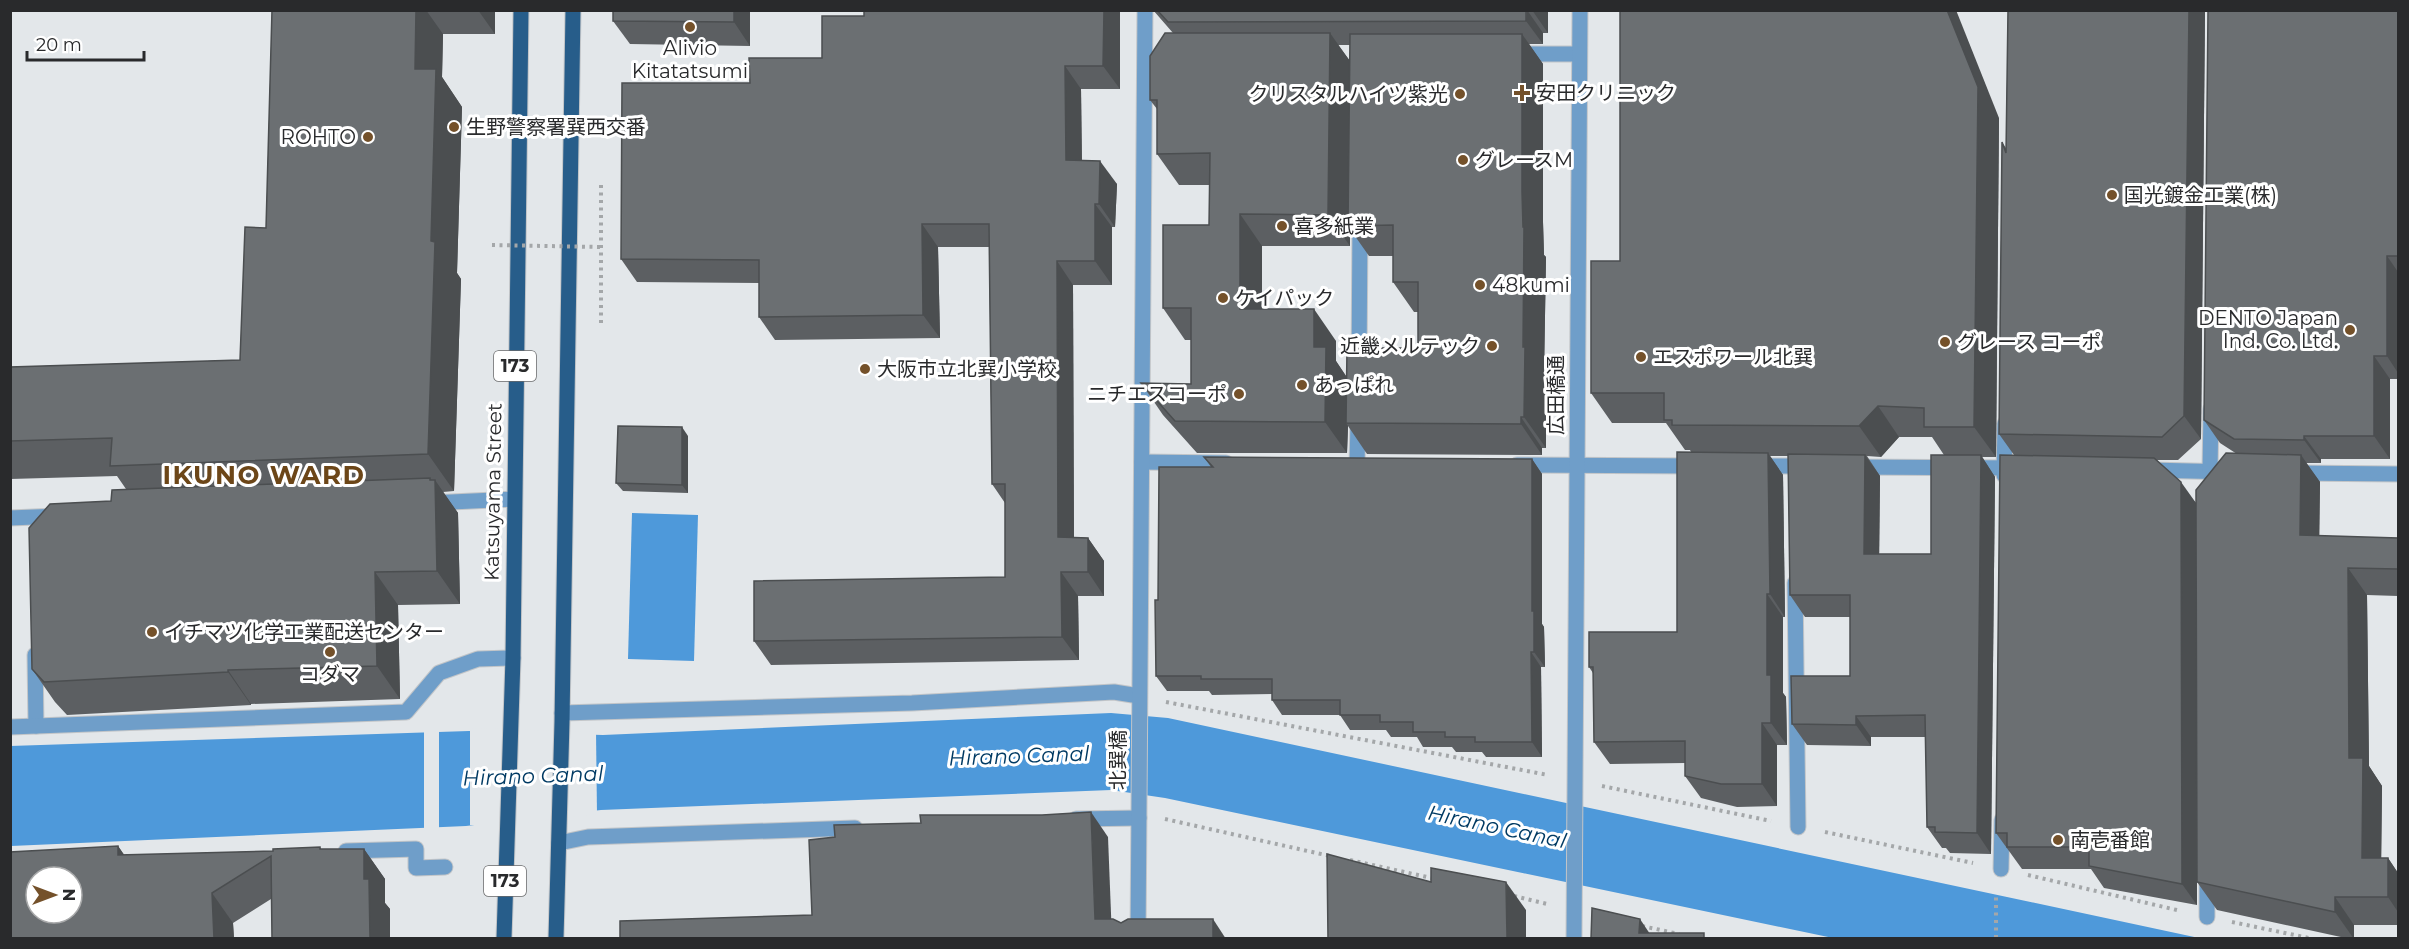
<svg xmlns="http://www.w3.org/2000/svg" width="2409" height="949" font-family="Montserrat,'Noto Sans JP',sans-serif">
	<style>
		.water { fill: #4e99da }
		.pier { fill: #e3e7ea }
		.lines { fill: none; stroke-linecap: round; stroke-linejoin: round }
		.minor-casing { stroke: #c2c5c8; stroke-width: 17 }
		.major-casing { stroke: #c2c5c8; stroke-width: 17 }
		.path { stroke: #a4a7a9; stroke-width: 4; stroke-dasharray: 3 4.5; stroke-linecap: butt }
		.minor { stroke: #6f9ec9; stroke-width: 15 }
		.major { stroke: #275d8a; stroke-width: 15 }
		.path-bridge { stroke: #a4a7a9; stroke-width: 4; stroke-dasharray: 3 4.5; stroke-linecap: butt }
		.wall { fill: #5c5f62; fill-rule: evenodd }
		.shaded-wall { fill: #4b4e50 }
		.building { fill: #6b6f72; stroke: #4b4e50; stroke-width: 1.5; fill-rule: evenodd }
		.poi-dot { fill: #74512a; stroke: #fff; stroke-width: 2 }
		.labels { text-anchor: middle; stroke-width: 6; stroke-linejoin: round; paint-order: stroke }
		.shield { fill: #fff; stroke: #696a6b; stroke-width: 1.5 }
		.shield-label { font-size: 18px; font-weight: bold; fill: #292a2c }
		.poi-label { font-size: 20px; fill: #292a2c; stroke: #fff; text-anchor: start }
		.street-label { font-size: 20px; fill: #292a2c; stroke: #fff }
		.water-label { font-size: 21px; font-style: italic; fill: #003a63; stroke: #fff }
		.district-label { font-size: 26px; font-weight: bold; letter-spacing: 1.5px; fill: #6c4618; stroke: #fff }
	</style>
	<rect width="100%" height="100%" fill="#e3e7ea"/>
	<g class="water">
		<path d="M632 513 698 515 694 661 628 659Z"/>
		<path d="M1111 713 1168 718 2199 938H1833L1165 798 1111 790 601 810 466 826 11 846 10 746 469 731 603 735Z"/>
	</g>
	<g class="pier">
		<path d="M470 728 596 732 597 814 504 825H470Z"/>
		<path d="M424 729H439V830L424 831Z"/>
	</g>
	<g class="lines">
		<defs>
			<g id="minor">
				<path d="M1516 54H1579"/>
				<path d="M1359 368 1360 224"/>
				<path d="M1142 462 1226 463"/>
				<path d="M1357 464 1358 422"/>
				<path d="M1517 465 1697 466"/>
				<path d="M1757 466H1808"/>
				<path d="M1853 467 2018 468"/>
				<path d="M2150 470 2231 472"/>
				<path d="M2210 471 2211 409"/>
				<path d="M2294 473 2398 474"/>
				<path d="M2004 475 2005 424"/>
				<path d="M430 503 513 499"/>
				<path d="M10 518 58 516"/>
				<path d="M1795 583 1798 827"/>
				<path d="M35 655 36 726"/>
				<path d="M562 713 912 703 1114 692 1139 696"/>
				<path d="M10 727 406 712 439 673 478 659 513 658"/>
				<path d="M1076 819 1139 818"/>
				<path d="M559 843 588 837 855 828"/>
				<path d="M346 851 416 849V868L445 867"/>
				<path d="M2001 869 2002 820"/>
				<path d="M2207 876V917"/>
				<path d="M1138 938 1145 10"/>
				<path d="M1574 938 1580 10"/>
			</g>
			<g id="major">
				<path d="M504 938 513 658 521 10"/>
				<path d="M556 938 562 722 573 10"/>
			</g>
		</defs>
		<use href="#minor" class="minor-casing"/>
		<use href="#major" class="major-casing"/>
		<g class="path">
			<path d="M601 185V324"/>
			<path d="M1166 702 1548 775"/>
			<path d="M1602 786 1771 821"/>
			<path d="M1165 819 1330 856"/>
			<path d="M1825 832 1973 863"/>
			<path d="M1350 860 1436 879"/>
			<path d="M2028 875 2181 911"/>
			<path d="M1514 896 1547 904"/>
			<path d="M2232 922 2309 938"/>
			<path d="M1642 926 1679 934"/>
			<path d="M1996 938V895"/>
		</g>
		<use href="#minor" class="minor"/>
		<use href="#major" class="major"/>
		<path class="path-bridge" d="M492 245 601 247"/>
	</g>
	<g class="wall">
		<path d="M272 10H495V34H443L442 77 462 107 457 273 461 279 454 491 443 492 458 513 460 604 398 605 400 699 251 704V705L67 715 55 702 32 669 111 501 126 489 117 476 10 479V367L240 360 266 228Z"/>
		<path d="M750 10V46L630 44 613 21Z"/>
		<path d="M1120 10V89H1081L1082 160 1117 184 1115 227H1112V285H1073L1074 537 1088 538 1104 561V596H1078L1079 660 771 665 754 641 1005 577V503L992 484 989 247H938L940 338 775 340 759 317V283L637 282 621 259 750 83 822 58 864 16Z"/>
		<path d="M1153 10H1548V33H1543V44H1529L1543 64V222L1544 255 1546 257 1544 374 1546 377V448H1542V455L1367 454 1348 426 1347 453H1197L1163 415 1141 383 1191 384V340H1185L1163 308 1209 225 1210 185H1179L1157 154V109L1150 100 1173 33ZM1338 45H1350V61ZM1350 229 1369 256H1393V282L1414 312H1418V348L1346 376 1336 361V341L1262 309V246H1350Z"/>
		<path d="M2008 10H2205L2201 439 2178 460H2157L2196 503 2197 905 2104 888 2091 869H2022L1996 833 2014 455 1999 434 2002 142 2006 148Z"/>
		<path d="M2398 10V379H2390V459H2321V463H2306L2320 482 2319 536 2398 538V596L2367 595 2369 766 2382 786 2381 858H2388L2398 873V925H2354V939H2350L2217 910 2197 882 2237 454 2220 443 2204 420Z"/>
		<path d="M1999 118 1996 457H1982L1995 477 1991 854 1950 853 1946 848H1942L1927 827 1926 737H1871V746L1807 745 1792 724 1850 676V617H1805L1790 595 1788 456H1770L1783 475 1785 617H1783V693L1786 697 1787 745H1777V806L1737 807 1701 798 1685 776V763L1610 764 1594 742 1593 673 1589 667 1677 632 1691 452 1690 450H1685L1666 423H1612L1591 393 1620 261ZM1899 437H1932L1944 455 1931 554H1879L1880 476 1867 456 1881 457Z"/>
		<path d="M688 436V493L623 491 616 483Z"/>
		<path d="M1204 457 1532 459 1542 474V624L1544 627 1545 667H1541L1542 757H1486L1482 752H1456L1452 747H1423L1417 737H1391L1386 730H1350L1340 715H1282L1272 700V694L1212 695 1209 691H1167L1156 676 1158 600 1211 467Z"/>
		<path d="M118 846 124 855 273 851 320 847 321 849H364L385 879V903L390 909 271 899 233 923 234 939H10Z"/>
	</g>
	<g class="shaded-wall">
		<path d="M416 10H426L443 34 442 77 462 107 457 273 461 279 454 491 428 454 415 69Z"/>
		<path d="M478 10H495V34Z"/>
		<path d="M734 10H750V46L734 22Z"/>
		<path d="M1104 10H1120V89L1103 66Z"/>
		<path d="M1527 10 1543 33V44L1526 21Z"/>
		<path d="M1532 10H1548V33Z"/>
		<path d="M1947 10H1956L1999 118 1996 457 1974 427Z"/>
		<path d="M2189 10H2205L2201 439 2184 416Z"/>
		<path d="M1330 33 1352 64 1348 226 1350 229V246L1328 215Z"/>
		<path d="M1522 34 1543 64V222L1544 255 1546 257 1544 374 1546 377V448L1524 417 1522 192Z"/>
		<path d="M1065 66 1081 89 1082 183 1066 160Z"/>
		<path d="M1100 161 1117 184 1115 227 1099 204Z"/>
		<path d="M1095 204 1112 227V285L1095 261Z"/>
		<path d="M1240 214 1262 246V341L1240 309Z"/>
		<path d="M922 224 938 247 940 338 923 315Z"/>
		<path d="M2387 256 2398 272V373L2387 356Z"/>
		<path d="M1057 261 1073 285 1074 560 1058 537Z"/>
		<path d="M1314 309 1336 341V361L1348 379 1346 423 1348 426 1347 453 1325 422 1314 347Z"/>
		<path d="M2374 356 2390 379V459L2374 436Z"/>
		<path d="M1878 406 1899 437 1881 457 1859 426Z"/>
		<path d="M1521 417 1542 448V455L1521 424Z"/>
		<path d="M682 427 688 436V493L682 485Z"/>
		<path d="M2304 436 2321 459V463L2304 440Z"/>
		<path d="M1768 453 1783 475 1785 617 1770 594Z"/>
		<path d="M1865 455 1880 476 1879 575 1864 554Z"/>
		<path d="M1981 455 1995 477 1991 854 1977 833Z"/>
		<path d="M2301 455 2320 482 2319 563 2300 535Z"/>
		<path d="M1532 459 1542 474V624L1544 627 1545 667 1534 652 1532 611Z"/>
		<path d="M430 478 435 485V480L458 513 460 604 437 571Z"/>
		<path d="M2181 482 2196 503 2197 905 2182 884Z"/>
		<path d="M1088 538 1104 561V596L1088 572Z"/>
		<path d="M2348 568 2367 595 2369 766 2382 786 2381 885 2362 858 2349 758Z"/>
		<path d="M375 572 398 605 400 699 377 666Z"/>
		<path d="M1061 572 1078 596 1079 660 1062 637Z"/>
		<path d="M1767 594 1783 617V693L1786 697 1787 745 1771 723 1767 675Z"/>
		<path d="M1531 652 1541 667 1542 757 1532 742Z"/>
		<path d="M228 670 251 704V705L228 672Z"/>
		<path d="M1856 716 1871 737V746L1856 725Z"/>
		<path d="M1762 723 1777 745V806L1762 784Z"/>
		<path d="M1091 812 1108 837 1112 939 1095 919Z"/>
		<path d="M118 846 139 876 118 855Z"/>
		<path d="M364 849 385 879V903L390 909V939H370L364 879Z"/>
		<path d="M2388 858 2398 873V912L2388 897Z"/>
		<path d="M1506 882 1526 910V939H1507Z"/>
		<path d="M212 893 233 923 234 939H214Z"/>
		<path d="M2335 897 2354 925V939L2335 912Z"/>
		<path d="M1213 919 1226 939H1213Z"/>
		<path d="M1640 919 1652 937 1639 933Z"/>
	</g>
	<g class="building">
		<path d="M272 10H416L415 69H436L431 241 435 242 428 454 110 466 112 438 10 441V367L240 360 245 227 266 228Z"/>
		<path d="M613 10H734V22L613 21Z"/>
		<path d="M864 10H1104L1103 66H1065L1066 160 1100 161 1099 204H1095V261H1057L1058 537 1088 538V572H1061L1062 637 754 641V581L1005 577V484H992L989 224H922L923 315 759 317V260L621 259 622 83H750L749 58H822V16H864Z"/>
		<path d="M1157 10H1526V21L1168 22Z"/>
		<path d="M1620 10H1947L1978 87 1974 427H1924V408L1878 406 1859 426 1672 425V420H1664V393H1591V261H1620Z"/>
		<path d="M2008 10H2189L2184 416 2162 437 1999 434 2002 142 2006 153Z"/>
		<path d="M2208 10H2398V256H2387V356H2374V436H2304V440L2234 439 2204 420Z"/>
		<path d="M1165 33H1330L1328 215 1240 214V309H1314V347H1326L1325 422 1175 421 1141 383 1191 384V308H1163V225H1209L1210 153 1157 154V100H1150V56Z"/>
		<path d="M1350 34H1522V192L1523 227H1524L1523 347H1525L1524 417H1521V424L1346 423 1347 348H1418V282H1393V225L1348 226Z"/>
		<path d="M618 426 682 427V485L616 483Z"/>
		<path d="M1677 452 1768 453 1770 594H1767V675H1771V723H1762V784H1721L1685 776V741L1594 742 1593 667H1589V632H1677Z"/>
		<path d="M2226 453 2301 455 2300 535 2398 538V569L2348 568 2349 758H2363L2362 858H2388V897H2335V912L2197 882 2196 490Z"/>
		<path d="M1788 454 1865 455 1864 554H1931V455H1981L1977 833 1935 832V827H1927L1925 715 1856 716V725L1792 724 1791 676H1850V595H1790Z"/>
		<path d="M2000 455 2154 458 2181 482 2182 884 2089 866V847H2007V833H1996Z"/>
		<path d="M1204 457 1532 459V611H1534V652H1531L1532 742H1475V737H1445V732H1413V722H1380V715H1340V700H1272V679H1201V676H1156L1155 600H1158L1159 467H1213Z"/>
		<path d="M430 478V480H435L437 571 375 572 377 666 228 670V672L44 682 32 669 29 528 50 504 111 501 112 490Z"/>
		<path d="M1091 812 1095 919H1113L1121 923 1128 919H1213V939H620V921L812 915 809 840 835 837 834 825 921 823 920 815H1042Z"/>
		<path d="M118 846V855L273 851V849L320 847V849H364V879H369L370 939H272L271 856 212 893 214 939H10V852ZM36 877H72V913H36Z"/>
		<path d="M1327 854 1431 882V868L1506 882 1507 939H1328Z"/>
		<path d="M1592 908 1640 919 1639 933H1704V939H1591Z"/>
	</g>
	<g class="poi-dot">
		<circle cx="690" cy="27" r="6"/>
		<path d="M1519 84h6v6h6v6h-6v6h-6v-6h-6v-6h6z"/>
		<circle cx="1460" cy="94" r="6"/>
		<circle cx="454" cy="127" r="6"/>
		<circle cx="368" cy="137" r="6"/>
		<circle cx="1463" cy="160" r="6"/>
		<circle cx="2112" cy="195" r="6"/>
		<circle cx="1282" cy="226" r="6"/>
		<circle cx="1480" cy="285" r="6"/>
		<circle cx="1223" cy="298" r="6"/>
		<circle cx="2350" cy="330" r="6"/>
		<circle cx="1945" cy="342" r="6"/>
		<circle cx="1492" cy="346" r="6"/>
		<circle cx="1641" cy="357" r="6"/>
		<circle cx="865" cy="369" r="6"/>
		<circle cx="1302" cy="385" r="6"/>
		<circle cx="1239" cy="394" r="6"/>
		<circle cx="152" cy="632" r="6"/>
		<circle cx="330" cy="652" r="6"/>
		<circle cx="2058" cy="840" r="6"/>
	</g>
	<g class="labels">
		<g class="shield">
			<rect x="494" y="351" width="42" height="30" rx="4.5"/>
			<rect x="484" y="866" width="42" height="30" rx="4.5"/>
		</g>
		<g class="shield-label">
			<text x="515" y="372">173</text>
			<text x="505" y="887">173</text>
		</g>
		<g class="poi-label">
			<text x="690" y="55" text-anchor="middle">Alivio<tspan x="690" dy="23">Kitatatsumi</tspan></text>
			<text x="1536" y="100">安田クリニック</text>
			<text x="1448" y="101" text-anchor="end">クリスタルハイツ紫光</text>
			<text x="466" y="134">生野警察署巽西交番</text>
			<text x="356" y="144" text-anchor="end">ROHTO</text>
			<text x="1475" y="167">グレースM</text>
			<text x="2124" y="202">国光鍍金工業(株)</text>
			<text x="1294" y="233">喜多紙業</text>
			<text x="1492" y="292">48kumi</text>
			<text x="1235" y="305">ケイパック</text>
			<text x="2338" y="325" text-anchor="end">DENTO Japan<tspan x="2338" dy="23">Ind. Co. Ltd.</tspan></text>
			<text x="1957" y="349">グレース コーポ</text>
			<text x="1480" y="353" text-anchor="end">近畿メルテック</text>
			<text x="1653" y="364">エスポワール北巽</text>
			<text x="877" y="376">大阪市立北巽小学校</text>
			<text x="1314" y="392">あっぱれ</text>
			<text x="1227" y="401" text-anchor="end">ニチエスコーポ</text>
			<text x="164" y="639">イチマツ化学工業配送センター</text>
			<text x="330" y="681" text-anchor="middle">コダマ</text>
			<text x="2070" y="847">南壱番館</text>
		</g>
		<g class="street-label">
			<text transform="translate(1556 395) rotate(-90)" y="7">広田橋通</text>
			<text transform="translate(493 492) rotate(-89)" y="7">Katsuyama Street</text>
			<text transform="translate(1118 760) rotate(-90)" y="7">北巽橋</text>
		</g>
		<g class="water-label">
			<text transform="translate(1019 756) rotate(-2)" y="7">Hirano Canal</text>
			<text transform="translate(533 776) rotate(-2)" y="7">Hirano Canal</text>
			<text transform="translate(1497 827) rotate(12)" y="7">Hirano Canal</text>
		</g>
		<g class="district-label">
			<text x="264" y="484">IKUNO WARD</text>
		</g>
	</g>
	<rect width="2409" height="949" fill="none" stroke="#292a2c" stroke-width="24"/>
	<g transform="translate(54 895) rotate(90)"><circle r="28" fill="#ffffff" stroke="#a9aaab" stroke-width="1.5"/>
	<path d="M0-4.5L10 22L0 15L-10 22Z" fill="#74512a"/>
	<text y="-9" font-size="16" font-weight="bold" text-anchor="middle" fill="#292a2c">N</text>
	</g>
	<path d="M27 51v9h117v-9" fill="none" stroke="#292a2c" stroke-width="3"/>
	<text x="36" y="51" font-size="18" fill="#292a2c" stroke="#ffffff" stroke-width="4.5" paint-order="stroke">20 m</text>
</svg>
